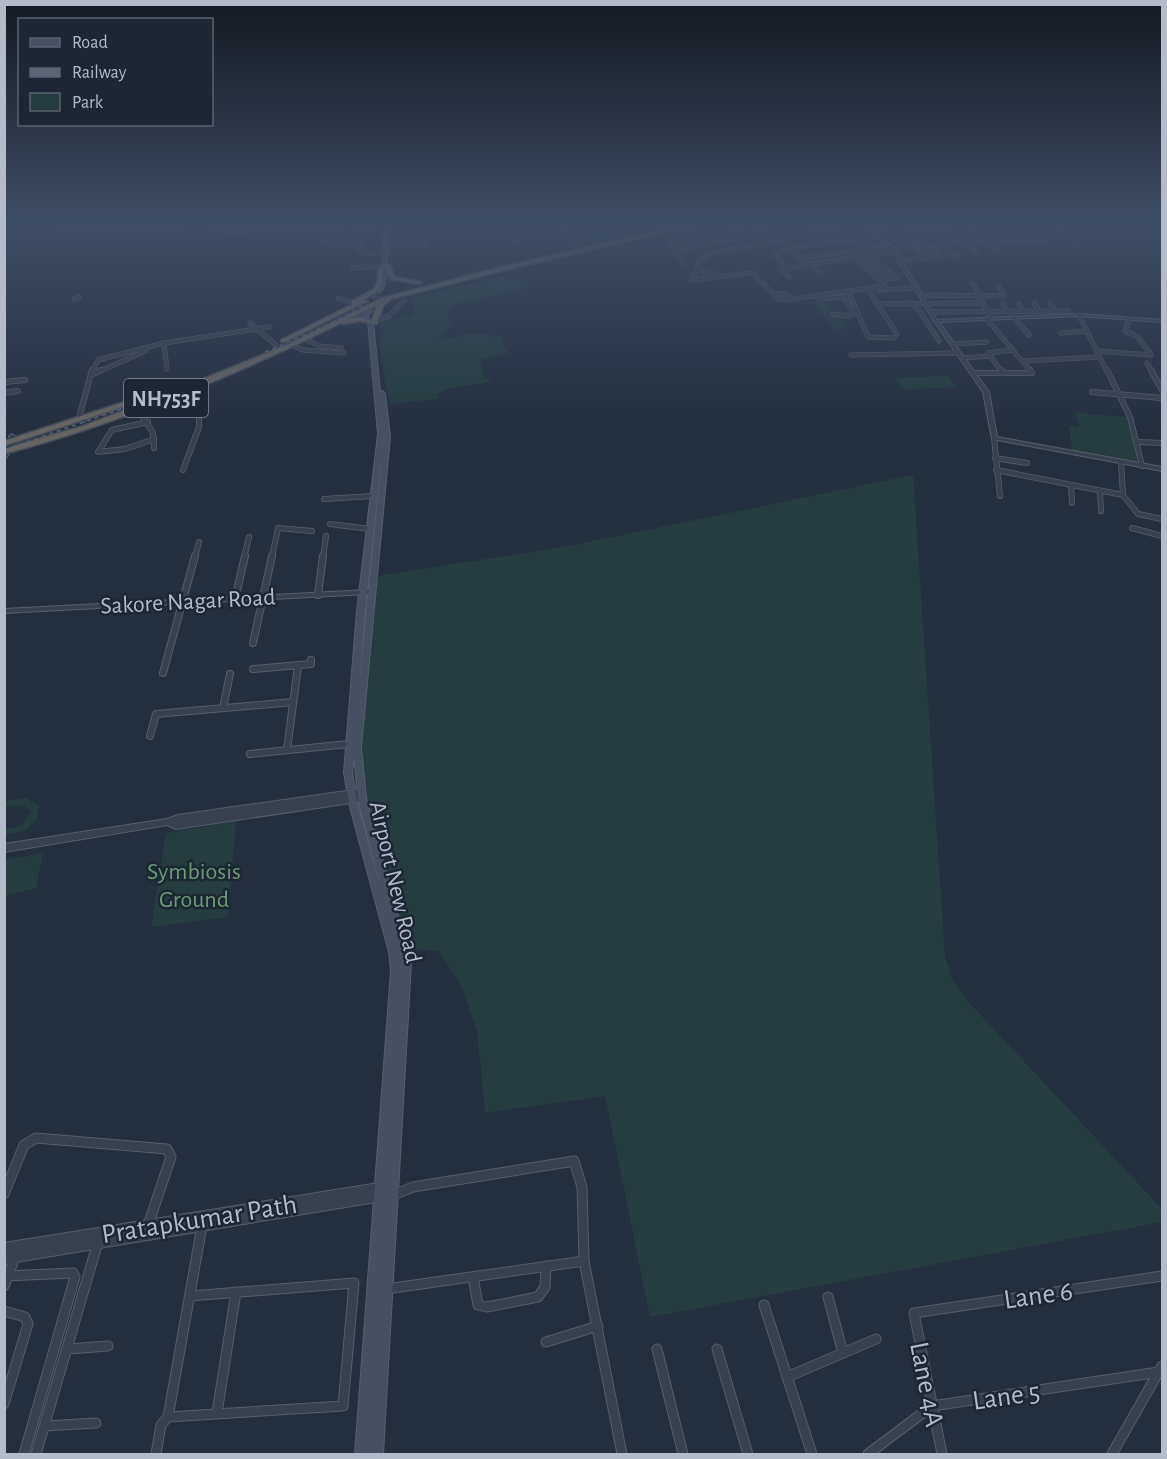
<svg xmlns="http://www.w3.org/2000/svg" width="1167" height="1459" font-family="'Alegreya Sans',sans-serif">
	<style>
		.green { fill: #263c3f }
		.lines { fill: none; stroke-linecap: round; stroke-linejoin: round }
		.secondary-tunnel { stroke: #3a4453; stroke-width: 4.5; stroke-dasharray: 4.5 2; stroke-linecap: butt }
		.minor-far3-casing { stroke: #565f6c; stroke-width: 5 }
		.minor-far2-casing { stroke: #565f6c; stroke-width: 6 }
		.minor-far1-casing { stroke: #565f6c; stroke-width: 8 }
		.minor-casing { stroke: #565f6c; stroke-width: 11 }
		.tertiary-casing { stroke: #565f6c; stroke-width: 2 }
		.secondary-casing { stroke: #565f6c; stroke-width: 2 }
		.trunk-casing { stroke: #434c59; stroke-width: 3 }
		.minor-far3 { stroke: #38414e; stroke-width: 4 }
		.minor-far2 { stroke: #38414e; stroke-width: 4.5 }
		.minor-far1 { stroke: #38414e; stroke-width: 6 }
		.minor { stroke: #38414e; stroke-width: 9 }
		.tertiary { fill: #38414e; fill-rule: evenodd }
		.secondary { fill: #465061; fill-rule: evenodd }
		.trunk { fill: #656462; fill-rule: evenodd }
		.rail { stroke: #5a6575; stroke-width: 1.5; stroke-dasharray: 4 4; stroke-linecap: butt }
		.labels { text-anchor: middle; stroke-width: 5; stroke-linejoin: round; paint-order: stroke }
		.shield { fill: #1d2633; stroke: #878f9c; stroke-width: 1.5 }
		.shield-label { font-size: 22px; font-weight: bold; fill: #b4bcc9 }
		.street-label { font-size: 24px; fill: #b4bcc9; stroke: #1d2633 }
		.park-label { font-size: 24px; fill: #6b9a76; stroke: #1d2633 }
		.near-street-label { font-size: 28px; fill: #b4bcc9; stroke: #1d2633 }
	</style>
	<rect width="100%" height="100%" fill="#242f3e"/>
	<g class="green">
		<path d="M571 225H659L580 245Z"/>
		<path d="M516 273 514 276 525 279 532 287 451 305 447 313 454 324 439 336 446 340C466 332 482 333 503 338V345L510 353 481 359 484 379 489 378 490 382 446 389 438 394V399L390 404 380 351 381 320 413 315 414 304 409 298Z"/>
		<path d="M823 301 846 328 836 330 812 302Z"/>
		<path d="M948 376 956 387 902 390 895 378Z"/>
		<path d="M1076 413 1128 417 1137 461 1072 451 1069 426 1079 427Z"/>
		<path d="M913 475 945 956 952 979 964 997 1162 1209V1222L650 1317 605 1096 485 1113 477 1030 459 981 438 951 408 948 362 785 360 756 377 576 569 546Z"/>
		<path d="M26 798 39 805 37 819 24 831 5 835V829L22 825 31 812 24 805 5 807V801Z"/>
		<path d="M236 821 228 917 151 927 166 833Z"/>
		<path d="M43 853 36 888 5 895V860Z"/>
	</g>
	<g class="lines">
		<path class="secondary-tunnel" d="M370 311 381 289"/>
		<defs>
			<g id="minor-far3">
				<path d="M563 225 576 248"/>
				<path d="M729 225 743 235"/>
				<path d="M882 225 901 244 924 242"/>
				<path d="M908 225 926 244"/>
				<path d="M943 225 977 253"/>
				<path d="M1054 225 1075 244"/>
				<path d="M672 230 694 246"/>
				<path d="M929 231 958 257"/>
				<path d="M249 232 252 225"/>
				<path d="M916 232 949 230"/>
				<path d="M317 237 329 243 358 247"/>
				<path d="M779 238 803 260"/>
				<path d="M670 239 675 250"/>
				<path d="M849 239 836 228 779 238 756 246 709 253 696 264 698 269 692 280 752 273 778 299 784 300 885 286 855 257"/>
				<path d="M984 239 1008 242 1067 237"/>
				<path d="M984 239 999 253"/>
				<path d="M511 240 568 233"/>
				<path d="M329 243 341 238H360V253H388"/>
				<path d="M388 243H426"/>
				<path d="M913 248 924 258 945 256"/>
				<path d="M894 250 984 239 967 225"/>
				<path d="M918 253 938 251"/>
				<path d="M860 256 888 279 897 278 870 255"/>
				<path d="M800 258 882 247"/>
				<path d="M901 260 925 258"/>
				<path d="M811 264 821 273"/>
				<path d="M685 265 676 250 764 231"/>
				<path d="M352 268 387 265"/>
				<path d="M787 268 775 255 788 248 879 235"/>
				<path d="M787 268 895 251"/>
				<path d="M787 268 782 269 789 277"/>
				<path d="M698 269 720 276"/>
				<path d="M973 284 990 316"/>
				<path d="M879 290 918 288"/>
				<path d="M772 293 784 294 793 299"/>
				<path d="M849 293 868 337 894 338 897 334 869 291"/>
				<path d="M921 295 1004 296 999 286"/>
				<path d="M338 298 355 304"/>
				<path d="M74 299 79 297"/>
				<path d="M819 299 843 297 854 313 850 316 833 314"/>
				<path d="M911 303 921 313 939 341"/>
				<path d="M1034 303 1040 312"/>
				<path d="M1050 303 1055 312"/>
				<path d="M876 304 983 303"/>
				<path d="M1003 304 1009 312"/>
				<path d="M1019 304 1024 312"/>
				<path d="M931 312 1068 311"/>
				<path d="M1079 315 1107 372"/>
				<path d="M1014 318 1029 335"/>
				<path d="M376 319 388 317 404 301"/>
				<path d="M987 319 1031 372"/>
				<path d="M250 323 276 345"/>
				<path d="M1061 333 1087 331"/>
				<path d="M305 339 320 346 341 348"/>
				<path d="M164 343 167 369"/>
				<path d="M952 344 987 342"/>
				<path d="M291 345 303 350 344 353"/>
				<path d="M1097 351 1151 355 1138 337 1125 331 1129 319"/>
				<path d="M851 355 959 353"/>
				<path d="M962 358 990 356"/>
				<path d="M1022 361 1100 357"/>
				<path d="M1147 363 1152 372"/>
				<path d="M92 372 98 360 164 343 269 327"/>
				<path d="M98 372 145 351"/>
				<path d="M1002 372 988 353 1013 350"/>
			</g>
			<g id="minor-far2">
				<path d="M1001 370 1003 373"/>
				<path d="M1107 370 1130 417 1142 466"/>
				<path d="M1151 370 1162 390"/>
				<path d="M973 373H1032L1030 370"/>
				<path d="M91 375 101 370"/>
				<path d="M4 382 25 380"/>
				<path d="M1092 392 1162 398"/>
				<path d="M4 393 18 391"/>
				<path d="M138 409 153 433 154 448"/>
				<path d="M83 420 80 414 92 370"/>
				<path d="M148 422 112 430 98 452 125 449 154 439"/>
				<path d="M994 438 1000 496"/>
				<path d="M1136 442 1162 443"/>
				<path d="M995 458 1027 463"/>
				<path d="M1121 462 1123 495"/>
				<path d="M183 470 199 427V409L185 390"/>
				<path d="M996 470 1123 495 1138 514 1162 519"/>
				<path d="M1071 485 1072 503"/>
				<path d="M1100 491 1101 511"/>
				<path d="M324 499 373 496"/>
				<path d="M330 524 370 529"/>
				<path d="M1132 528 1162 536"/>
				<path d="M195 557 199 542"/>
				<path d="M244 557 249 537"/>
				<path d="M272 557 278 528 312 531"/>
				<path d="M323 557 326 536"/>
			</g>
			<g id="minor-far1">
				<path d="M318 595 323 556"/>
				<path d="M235 599 245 556"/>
				<path d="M253 643 272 556"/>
				<path d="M253 669 311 664V660"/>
				<path d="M163 673 195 556"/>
				<path d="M223 708 230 674"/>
				<path d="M150 736 156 714 293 702"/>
				<path d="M287 750 298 666"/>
				<path d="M250 754 349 744"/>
			</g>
			<g id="minor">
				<path d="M4 1194 24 1145 36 1138 167 1149 171 1157 148 1225"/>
				<path d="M393 1195 413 1187 574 1161 582 1187 584 1261 622 1454"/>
				<path d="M4 1276 73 1273 75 1277 24 1454"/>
				<path d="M473 1277 478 1305 487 1307 538 1297 545 1287 546 1266"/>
				<path d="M4 1286 15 1257"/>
				<path d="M386 1289 584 1261"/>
				<path d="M828 1297 843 1353"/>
				<path d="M764 1305 812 1454"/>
				<path d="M4 1311 25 1317 28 1324 4 1404"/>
				<path d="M546 1342 598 1326"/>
				<path d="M68 1349 108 1346"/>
				<path d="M657 1349 683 1454"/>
				<path d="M717 1349 748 1454"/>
				<path d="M787 1377 876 1339"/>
				<path d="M217 1413 236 1292"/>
				<path d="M168 1417 343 1406 354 1283 190 1296"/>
				<path d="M45 1426 96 1423"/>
				<path d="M36 1454 98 1242"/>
				<path d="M156 1454 161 1425 168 1417 202 1226"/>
				<path d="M868 1454 932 1406 1159 1372"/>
				<path d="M942 1454 914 1313 1162 1276"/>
				<path d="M1112 1454 1162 1366"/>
			</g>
			<g id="tertiary">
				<path d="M54 225C70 224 86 227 102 228 130 229 160 223 188 225L186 226 103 230 56 226Z"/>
				<path d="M209 225H214L228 231 359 225H378L376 226 235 233H226Z"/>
				<path d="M866 225H870L898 253 937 320 1079 314 1162 320V322L1079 316 939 322 989 392 997 437 1162 467V471L992 439 983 392 934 321 895 255Z"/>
				<path d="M12 434 15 436 16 442 7 457 4 459V452L10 442 9 436Z"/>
				<path d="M368 590 371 592 368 594 4 613V609Z"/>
				<path d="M360 789 363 790 364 792 363 794 357 796 360 797 361 799 360 801 357 802 176 829 167 825 4 852V844L167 819 178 815Z"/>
				<path d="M385 1182 389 1183 390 1187 389 1191 386 1192 387 1196 386 1200 382 1201 4 1264V1243Z"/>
			</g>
			<g id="secondary">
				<path d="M384 225H388L386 280 383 289 381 290 379 289 382 280Z"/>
				<path d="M368 310 372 311 367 316 373 321 380 392 382 391 385 393 390 437 361 747 366 798 411 963 383 1454H369L374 1378 369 1454H355L391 971 389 952 349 803 344 772 357 611 378 434 368 321 361 316ZM384 435V437L359 688 365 611ZM354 755 358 798 383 896 357 803 352 772Z"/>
			</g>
			<g id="trunk">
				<path d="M687 225H696L510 269 391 299 383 306 377 324 360 321 344 324 341 323C234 376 121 423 4 454V449L83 426 159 397 289 344 382 298 509 265ZM377 305 372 321 360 317 348 319Z"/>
				<path d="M384 263 390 265 395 277 422 282 419 284 390 279 385 267C379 288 387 287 364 299L366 301 365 302 285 342H281V340L353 304 351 302 352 301 374 289 378 280V268Z"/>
				<path d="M152 393 159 395 4 446V441Z"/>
			</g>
		</defs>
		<use href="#minor-far3" class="minor-far3-casing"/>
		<use href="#minor-far2" class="minor-far2-casing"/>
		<use href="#minor-far1" class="minor-far1-casing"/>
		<use href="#minor" class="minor-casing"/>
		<use href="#tertiary" class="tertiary-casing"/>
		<use href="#secondary" class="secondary-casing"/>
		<use href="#trunk" class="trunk-casing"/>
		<use href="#minor-far3" class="minor-far3"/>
		<use href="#minor-far2" class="minor-far2"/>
		<use href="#minor-far1" class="minor-far1"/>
		<use href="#minor" class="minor"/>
		<use href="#tertiary" class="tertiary"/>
		<use href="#secondary" class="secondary"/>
		<use href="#trunk" class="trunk"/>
		<g class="rail">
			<path d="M265 352C291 341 371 309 383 286 392 268 384 244 387 225"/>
			<path d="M4 450 195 383"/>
		</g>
	</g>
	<linearGradient id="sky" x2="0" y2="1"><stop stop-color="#141a22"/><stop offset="0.52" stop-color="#3f4d63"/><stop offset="1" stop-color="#3f4d63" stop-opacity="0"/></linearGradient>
	<rect width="1167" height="429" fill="url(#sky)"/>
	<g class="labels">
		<rect class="shield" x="124" y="379" width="84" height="38" rx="4.5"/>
		<g class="shield-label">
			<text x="166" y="406">NH753F</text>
		</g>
		<g class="street-label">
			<text transform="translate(188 601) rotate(-3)" y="8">Sakore Nagar Road</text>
			<text transform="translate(396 882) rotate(77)" y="8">Airport New Road</text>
		</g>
		<g class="park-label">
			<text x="194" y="879">Symbiosis<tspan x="194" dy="28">Ground</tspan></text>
		</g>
		<g class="near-street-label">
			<text transform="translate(199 1218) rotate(-9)" y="10">Pratapkumar Path</text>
			<text transform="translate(1038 1294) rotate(-8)" y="10">Lane 6</text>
			<text transform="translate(928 1384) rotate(79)" y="10">Lane 4A</text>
			<text transform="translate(1006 1395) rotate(-8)" y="10">Lane 5</text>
		</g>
	</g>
	<rect width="1167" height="1459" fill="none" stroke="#b4bcc9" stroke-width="12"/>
	<rect x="18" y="18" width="195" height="108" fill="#1d2633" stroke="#59626f" stroke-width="1.5"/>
	<rect x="30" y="38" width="30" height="9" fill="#465061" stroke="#59626f" stroke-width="1.5"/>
	<text x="72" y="48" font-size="18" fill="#b4bcc9">Road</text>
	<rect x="30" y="68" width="30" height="9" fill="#5a6575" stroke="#59626f" stroke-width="1.5"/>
	<text x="72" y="78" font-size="18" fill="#b4bcc9">Railway</text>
	<rect x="30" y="93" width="30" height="18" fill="#263c3f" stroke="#59626f" stroke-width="1.5"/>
	<text x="72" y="108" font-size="18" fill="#b4bcc9">Park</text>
</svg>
